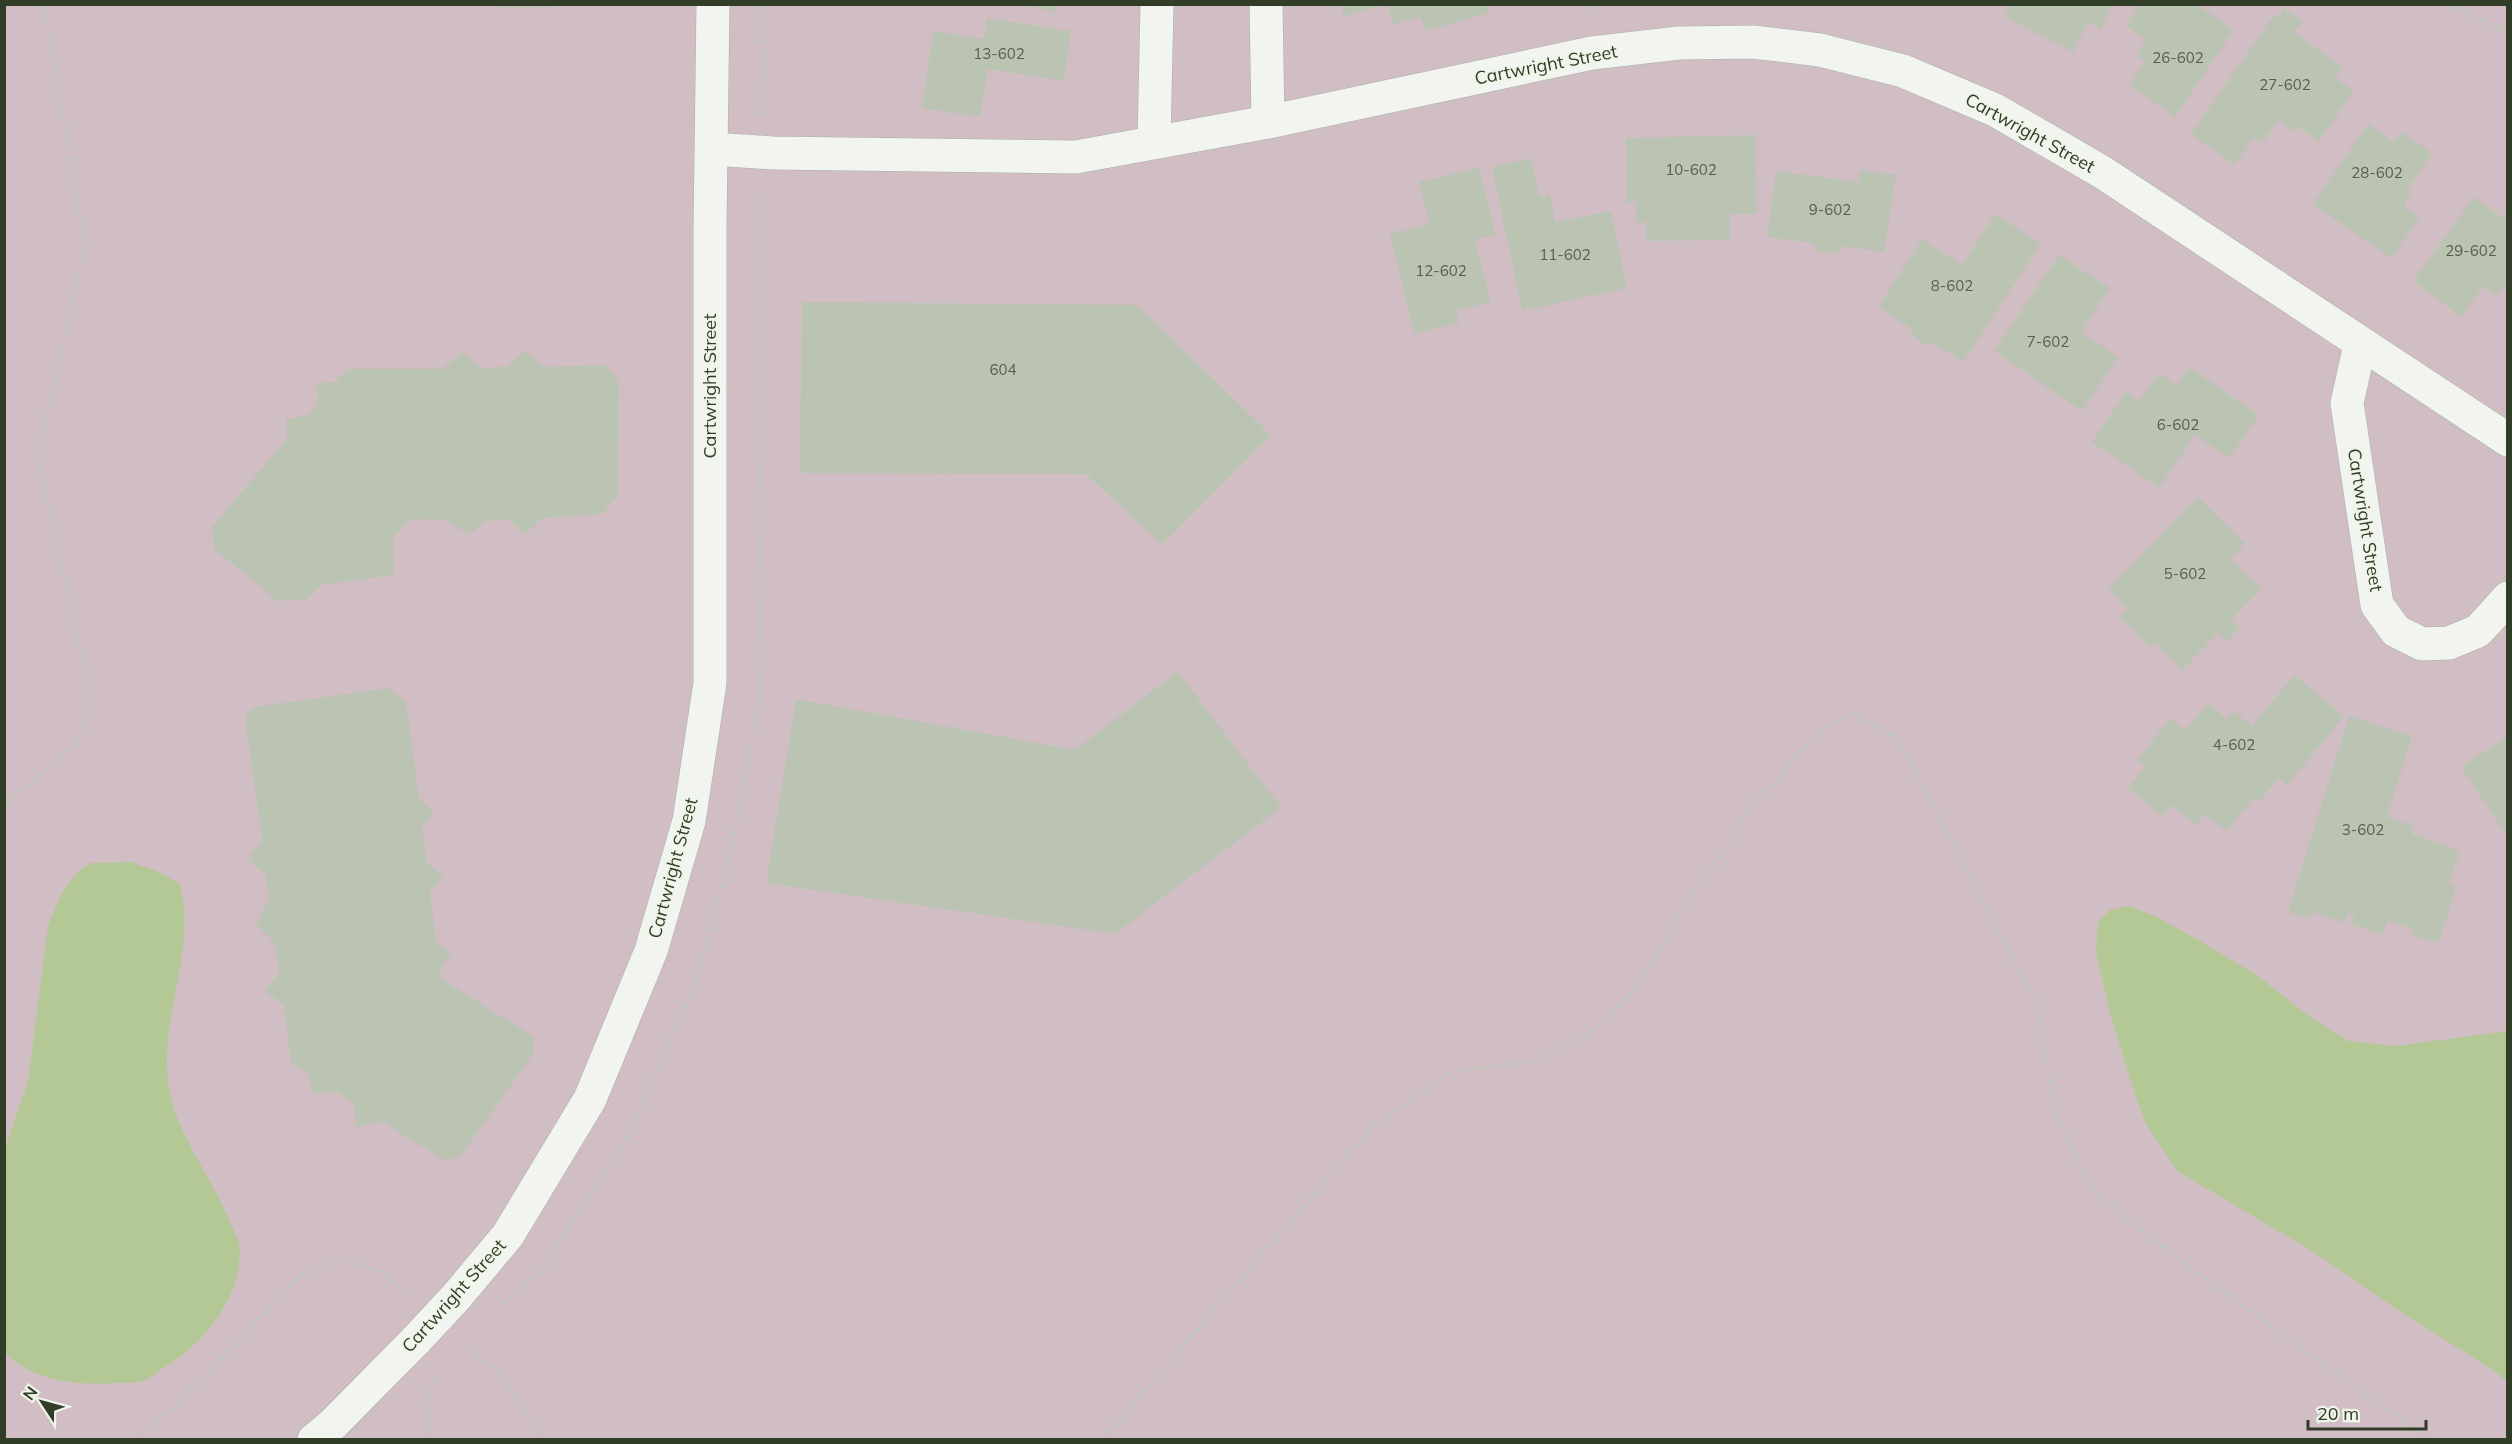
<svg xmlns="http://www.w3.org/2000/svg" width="2512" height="1444" font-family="Mulish,sans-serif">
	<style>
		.green { fill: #d1bdc4 }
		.water { fill: #b4c896 }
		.building { fill: #bbc4b3 }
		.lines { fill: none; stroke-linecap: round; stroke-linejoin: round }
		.minor-casing { stroke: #a9b1a2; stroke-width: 34 }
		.tertiary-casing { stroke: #a9b1a2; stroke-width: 34 }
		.path { stroke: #c0c5bb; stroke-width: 4; stroke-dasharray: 4.5 4.5; stroke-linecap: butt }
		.minor { stroke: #f2f5ef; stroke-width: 33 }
		.tertiary { stroke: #f2f5ef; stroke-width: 33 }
		.tertiary-bridge-casing { stroke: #a9b1a2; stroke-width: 34; stroke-linecap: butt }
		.tertiary-bridge { stroke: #f2f5ef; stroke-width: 33 }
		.labels { text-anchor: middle; stroke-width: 4.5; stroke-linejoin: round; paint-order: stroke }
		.number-label { font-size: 15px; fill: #545f49 }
		.street-label { font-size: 18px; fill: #313d26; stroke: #f0f5eb }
	</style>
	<rect width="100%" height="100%" fill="#e2e7dc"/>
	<path class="green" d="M5 5H2507V1439L5 1440Z"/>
	<g class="water">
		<path d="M130 862 157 871 180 884C197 950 160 1015 168 1082 174 1131 208 1171 227 1215 230 1224 237 1235 239 1244 245 1295 203 1345 162 1369 156 1373 149 1379 143 1381 135 1384 124 1382 116 1383 87 1385 52 1383 27 1369 19 1365 12 1358 5 1353V1148L28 1082 48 926 59 898 77 872 91 863Z"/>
		<path d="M2129 906 2157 917 2200 941 2258 976 2306 1014 2348 1041 2397 1046 2507 1031V1382L2496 1372 2398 1310 2312 1251 2177 1171 2146 1124 2134 1091 2111 1017 2096 953 2098 922 2110 910Z"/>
	</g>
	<g class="building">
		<path d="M500 4H552L553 7 500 8Z"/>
		<path d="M1019 4H1058L1057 12Z"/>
		<path d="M1387 4H1487L1489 13 1425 31 1421 17 1393 25Z"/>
		<path d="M2011 4H2113L2101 29 2088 22 2073 52 2005 17Z"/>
		<path d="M2140 4H2182L2186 7 2188 4H2196L2234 30 2175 117 2129 85 2146 61 2136 55 2146 40 2126 26Z"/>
		<path d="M1341 5H1385L1344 16Z"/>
		<path d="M2284 8 2303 21 2294 32 2343 67 2335 78 2354 91 2319 141 2298 127 2294 132 2278 120 2262 144 2254 138 2235 165 2191 134 2274 15 2277 18Z"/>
		<path d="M987 18 1071 31 1064 81 988 69 980 117 922 108 933 31 984 39Z"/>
		<path d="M2368 124 2394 142 2402 132 2432 153 2406 192 2411 196 2404 206 2420 217 2391 258 2313 204Z"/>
		<path d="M1755 135 1757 214H1730V240L1646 241V222L1636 223V202H1626V138Z"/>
		<path d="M1531 158 1539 196 1550 194 1555 222 1611 211 1627 288 1522 311 1492 167Z"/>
		<path d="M1479 168 1496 235 1475 240 1491 302 1456 311 1459 323 1414 334 1390 234 1430 224 1419 182Z"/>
		<path d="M1860 170 1896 175 1884 252 1843 246 1837 254 1818 251 1813 243 1767 237 1776 171 1859 182Z"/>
		<path d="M2474 197 2508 221V286L2505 284 2496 296 2483 286 2461 317 2413 281Z"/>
		<path d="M1995 214 2041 244 1963 362 1935 344H1924L1913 335 1910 328 1878 307 1922 239 1962 265Z"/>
		<path d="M2059 255 2110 288 2081 332 2118 357 2082 411 1994 351Z"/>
		<path d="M802 302 1137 305 1271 435 1162 545 1086 474 800 473Z"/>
		<path d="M525 351 545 367 605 365 619 381 618 496 602 514 542 518 525 535 510 520 485 521 469 535 447 520 410 519 393 538 394 575 321 585 307 600 278 601 214 549 212 527 287 439 286 419 308 415 318 403 316 384 336 381 347 369H442L463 352 482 369 508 366Z"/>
		<path d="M2189 367 2259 415 2229 458 2195 435 2159 488 2092 442 2126 392 2139 401 2159 373 2177 385Z"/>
		<path d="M2198 497 2245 543 2231 559 2261 589 2231 620 2240 628 2227 641 2218 633 2182 670 2155 643 2150 647 2120 618 2128 609 2108 589Z"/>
		<path d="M1178 672 1281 807 1115 934 766 883 796 699 1075 750Z"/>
		<path d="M2294 675 2344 716 2287 786 2278 778 2259 802 2254 798 2226 831 2205 814 2196 825 2172 805 2162 816 2128 788 2145 767 2137 760 2170 718 2186 730 2208 703 2227 719 2234 711 2252 726Z"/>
		<path d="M390 688 406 702 419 798 434 812 422 828 427 863 443 876 430 892 436 942 452 952 440 969 441 979 533 1036 535 1051 460 1157 444 1160 383 1122 356 1127 354 1104 337 1092 313 1094 309 1074 291 1063 284 1005 265 991 279 973 275 943 256 924 269 899 266 876 248 859 262 839 245 717 254 707Z"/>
		<path d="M2349 716 2412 736 2387 817 2414 826 2412 834 2449 846 2459 853 2449 885 2456 887 2439 943 2412 935 2414 929 2387 921 2383 935 2352 925 2354 915 2348 913 2345 923 2312 912 2310 918 2288 912Z"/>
		<path d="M2508 736V837L2461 767Z"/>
	</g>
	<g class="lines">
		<defs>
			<g id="minor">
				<path d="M1266 4 1268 122"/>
				<path d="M1154 142 1157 4"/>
				<path d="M712 149 773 153 1076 157 1268 122 1592 53 1679 43 1753 42 1820 50 1903 71 1995 110 2102 172 2508 440"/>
				<path d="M2360 345 2347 403 2377 605 2396 631 2422 644 2449 643 2478 631 2508 598"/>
			</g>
			<g id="tertiary">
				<path d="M457 1296 508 1235 590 1099 651 951 689 821 710 683V227L713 4"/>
				<path d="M314 1440 333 1424 417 1339"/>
			</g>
		</defs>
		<use href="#minor" class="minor-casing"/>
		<use href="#tertiary" class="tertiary-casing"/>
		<g class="path">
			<path d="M1587 4 1589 16"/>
			<path d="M2448 4 2508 33"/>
			<path d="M763 116 764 4"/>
			<path d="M4 805 75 745 92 701 38 460 85 244 44 4"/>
			<path d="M502 1304 542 1270 626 1138 695 986 728 865 760 696 762 189"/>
			<path d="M462 1342 510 1384 540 1440"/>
			<path d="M135 1440 197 1385 299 1276 342 1259 384 1273 409 1296"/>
			<path d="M430 1440 426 1399 435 1376"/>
			<path d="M1102 1440 1372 1127 1448 1073 1533 1061 1583 1038 1627 998 1750 809 1824 726 1855 714 1899 740 2037 1003 2056 1117 2091 1189 2172 1254 2429 1440"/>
		</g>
		<use href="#minor" class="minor"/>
		<use href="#tertiary" class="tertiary"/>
		<defs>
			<path id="tertiary-bridge" d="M417 1339 457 1296"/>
		</defs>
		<use href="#tertiary-bridge" class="tertiary-bridge-casing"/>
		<use href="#tertiary-bridge" class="tertiary-bridge"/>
	</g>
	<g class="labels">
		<g class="number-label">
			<text x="999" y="59">13-602</text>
			<text x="2178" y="63">26-602</text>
			<text x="2285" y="90">27-602</text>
			<text x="1691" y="175">10-602</text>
			<text x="2377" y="178">28-602</text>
			<text x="1830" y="215">9-602</text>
			<text x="2471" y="256">29-602</text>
			<text x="1565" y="260">11-602</text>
			<text x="1441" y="276">12-602</text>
			<text x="1952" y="291">8-602</text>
			<text x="2048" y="347">7-602</text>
			<text x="1003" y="375">604</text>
			<text x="2178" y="430">6-602</text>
			<text x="2185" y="579">5-602</text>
			<text x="2234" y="750">4-602</text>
			<text x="2363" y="835">3-602</text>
		</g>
		<g class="street-label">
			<text transform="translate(1546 65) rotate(-11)" y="6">Cartwright Street</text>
			<text transform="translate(2030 133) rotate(29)" y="6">Cartwright Street</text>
			<text transform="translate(710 386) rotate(-90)" y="6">Cartwright Street</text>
			<text transform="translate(2365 520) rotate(81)" y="6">Cartwright Street</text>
			<text transform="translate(673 868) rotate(-75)" y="6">Cartwright Street</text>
			<text transform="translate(454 1296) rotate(-48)" y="6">Cartwright Street</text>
		</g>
	</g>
	<rect width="2512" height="1444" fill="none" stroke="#313d26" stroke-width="12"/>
	<g transform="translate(42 1402) rotate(306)" stroke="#f0f5eb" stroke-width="4.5" paint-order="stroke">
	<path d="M0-4.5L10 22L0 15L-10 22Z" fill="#313d26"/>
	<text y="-9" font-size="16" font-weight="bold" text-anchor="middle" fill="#313d26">N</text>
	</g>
	<path d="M2308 1420v9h118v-9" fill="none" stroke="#313d26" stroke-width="3"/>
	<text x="2317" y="1420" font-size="18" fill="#313d26" stroke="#f0f5eb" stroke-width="4.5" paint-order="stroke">20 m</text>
</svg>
